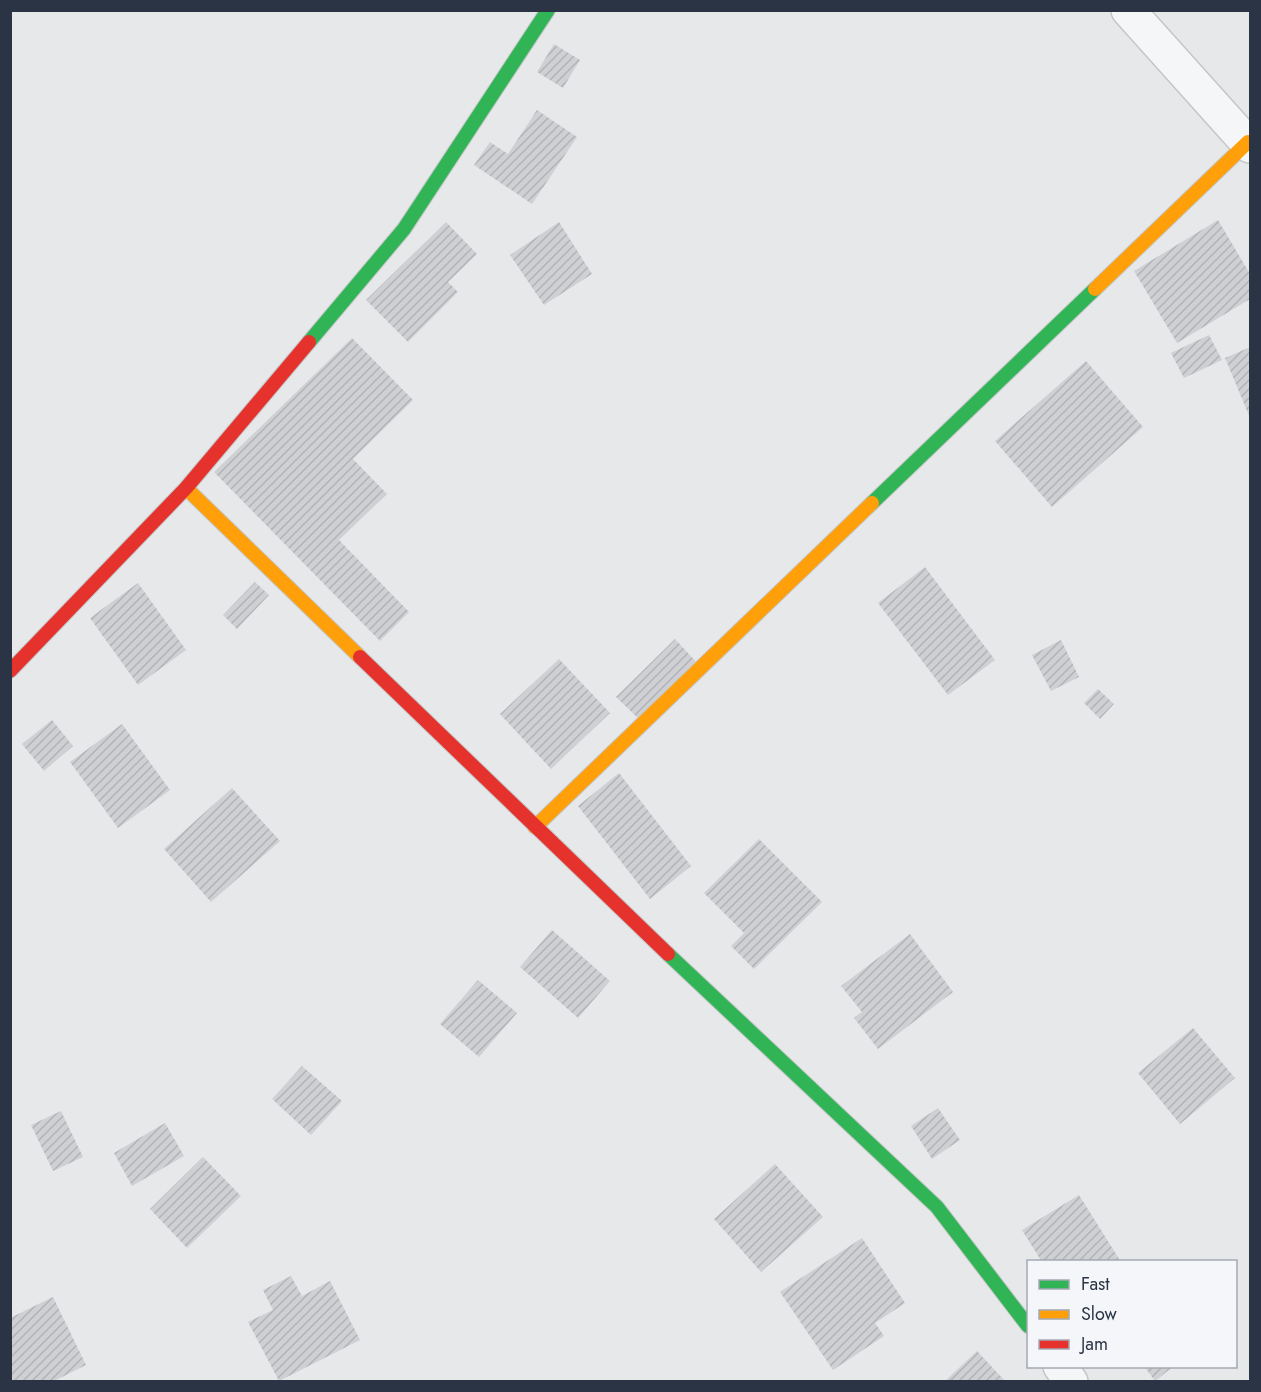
<svg xmlns="http://www.w3.org/2000/svg" width="1261" height="1392" font-family="Jost,sans-serif">
	<style>
		.building { fill: url(#building-hatch) }
		.lines { fill: none; stroke-linecap: round; stroke-linejoin: round }
		.street-casing { stroke: #c4c6c8; stroke-width: 36 }
		.fast-casing { stroke: #c4c6c8; stroke-width: 16 }
		.slow-casing { stroke: #c4c6c8; stroke-width: 16 }
		.jam-casing { stroke: #c4c6c8; stroke-width: 16 }
		.street { stroke: #f5f6f7; stroke-width: 33 }
		.fast { stroke: #30b455; stroke-width: 14 }
		.slow { stroke: #ff9f0a; stroke-width: 14 }
		.jam { stroke: #e5322d; stroke-width: 14 }
	</style>
	<defs>
		<pattern id="building-hatch" width="6" height="6" patternUnits="userSpaceOnUse" patternTransform="scale(1.5)"><rect width="6" height="6" fill="#ced0d3"/><path d="M-1 1l2-2M0 6l6-6M5 7l2-2" fill="none" stroke="#b1b3b6"/></pattern>
	</defs>
	<rect width="100%" height="100%" fill="#e6e8ea"/>
	<g class="building">
		<path d="M554 44 580 60 563 88 537 72Z"/>
		<path d="M537 110 577 137 532 204 474 165 490 142 508 154Z"/>
		<path d="M1218 220 1250 274V299L1177 343 1134 271Z"/>
		<path d="M446 222 477 254 448 282 458 292 408 342 366 300Z"/>
		<path d="M559 222 592 274 544 305 510 255Z"/>
		<path d="M1209 335 1222 360 1184 378 1171 353Z"/>
		<path d="M352 338 413 400 353 459 387 494 339 540 409 612 380 641 214 472Z"/>
		<path d="M1250 347V418L1225 358Z"/>
		<path d="M1086 361 1143 427 1052 507 995 441Z"/>
		<path d="M925 567 995 660 948 695 878 603Z"/>
		<path d="M255 582 269 595 237 629 223 615Z"/>
		<path d="M138 583 186 650 138 685 90 618Z"/>
		<path d="M675 639 699 665 641 721 616 697Z"/>
		<path d="M1061 640 1079 677 1051 691 1032 655Z"/>
		<path d="M559 659 610 713 551 769 500 714Z"/>
		<path d="M1098 689 1114 704 1100 719 1084 703Z"/>
		<path d="M52 720 73 746 44 771 22 744Z"/>
		<path d="M122 724 170 790 118 828 70 762Z"/>
		<path d="M619 773 691 866 650 899 578 806Z"/>
		<path d="M232 788 280 841 211 902 164 849Z"/>
		<path d="M759 839 822 902 754 969 731 946 744 933 704 893Z"/>
		<path d="M552 930 610 981 578 1018 520 967Z"/>
		<path d="M910 934 953 992 878 1049 854 1018 862 1012 841 986Z"/>
		<path d="M478 980 517 1013 479 1057 440 1024Z"/>
		<path d="M1193 1028 1235 1078 1180 1124 1138 1073Z"/>
		<path d="M302 1066 342 1101 311 1135 272 1099Z"/>
		<path d="M938 1108 960 1140 932 1159 911 1126Z"/>
		<path d="M61 1111 83 1157 53 1171 31 1125Z"/>
		<path d="M165 1123 184 1156 132 1186 114 1153Z"/>
		<path d="M203 1157 241 1196 187 1248 150 1209Z"/>
		<path d="M775 1164 823 1217 761 1272 714 1219Z"/>
		<path d="M1079 1195 1121 1262H1042L1022 1230Z"/>
		<path d="M862 1238 905 1303 875 1323 884 1336 833 1370 780 1292Z"/>
		<path d="M291 1276 302 1296 330 1281 360 1340 279 1381 248 1322 273 1310 263 1290Z"/>
		<path d="M53 1297 86 1365 52 1382H10V1318Z"/>
		<path d="M977 1351 1006 1382H944Z"/>
		<path d="M1144 1366H1174L1155 1381Z"/>
	</g>
	<g class="lines">
		<defs>
			<g id="street">
				<path d="M1128 10 1250 146"/>
				<path d="M1060 1366 1071 1382"/>
			</g>
			<g id="fast">
				<path d="M309 342 404 229 548 10"/>
				<path d="M872 503 1095 289"/>
				<path d="M668 954 937 1207 1028 1326"/>
			</g>
			<g id="slow">
				<path d="M1095 289 1248 142"/>
				<path d="M186 488 360 657"/>
				<path d="M535 827 872 503"/>
			</g>
			<g id="jam">
				<path d="M360 657 668 954"/>
				<path d="M10 671 186 488 309 342"/>
			</g>
		</defs>
		<use href="#street" class="street-casing"/>
		<use href="#fast" class="fast-casing"/>
		<use href="#slow" class="slow-casing"/>
		<use href="#jam" class="jam-casing"/>
		<use href="#street" class="street"/>
		<use href="#fast" class="fast"/>
		<use href="#slow" class="slow"/>
		<use href="#jam" class="jam"/>
	</g>
	<rect width="1261" height="1392" fill="none" stroke="#2b3445" stroke-width="24"/>
	<rect x="1027" y="1260" width="210" height="108" fill="#f4f6f9" stroke="#a4a8b1" stroke-width="1.5"/>
	<rect x="1039" y="1280" width="30" height="9" fill="#30b455" stroke="#a4a8b1" stroke-width="1.5"/>
	<text x="1081" y="1290" font-size="18" fill="#2b3445">Fast</text>
	<rect x="1039" y="1310" width="30" height="9" fill="#ff9f0a" stroke="#a4a8b1" stroke-width="1.5"/>
	<text x="1081" y="1320" font-size="18" fill="#2b3445">Slow</text>
	<rect x="1039" y="1340" width="30" height="9" fill="#e5322d" stroke="#a4a8b1" stroke-width="1.5"/>
	<text x="1081" y="1350" font-size="18" fill="#2b3445">Jam</text>
</svg>
